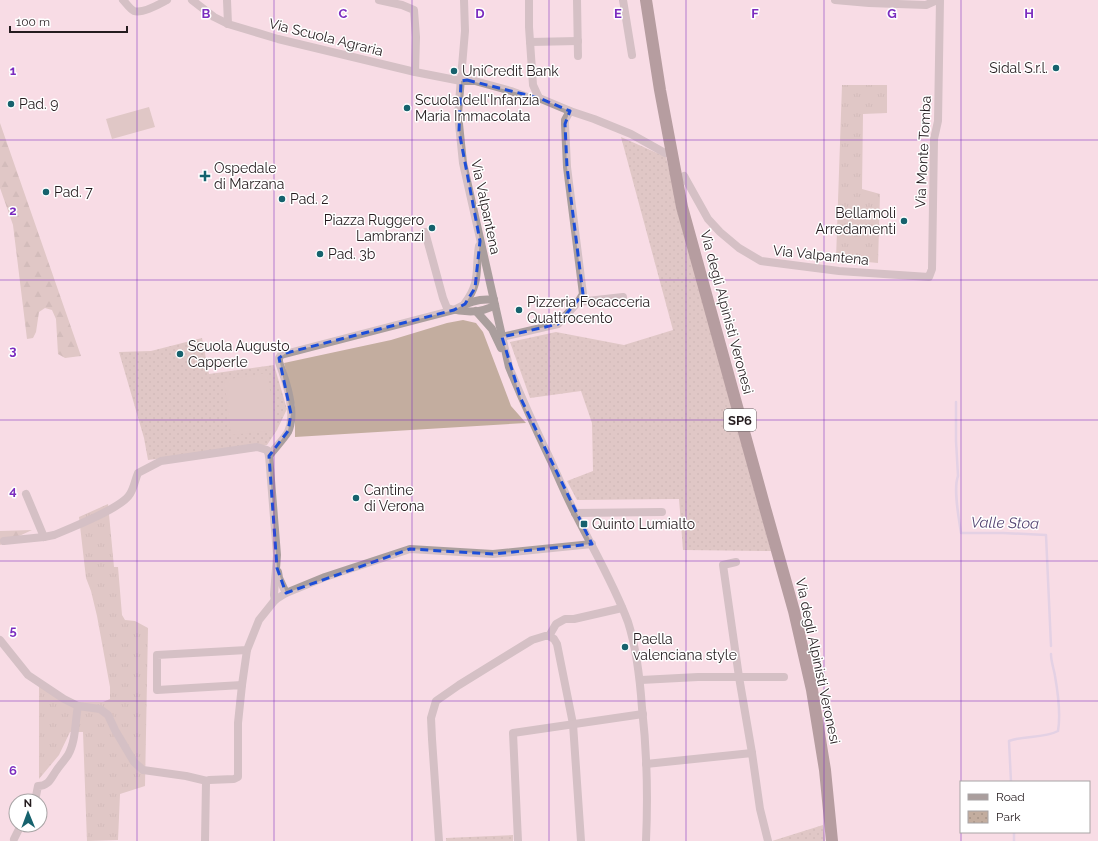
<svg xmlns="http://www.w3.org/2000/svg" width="1098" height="841" font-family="Raleway,sans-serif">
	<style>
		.grass { fill: url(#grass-tufts) }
		.forest { fill: url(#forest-firs) }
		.park { fill: url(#park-dots) }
		.pitch { fill: #c3ad9f }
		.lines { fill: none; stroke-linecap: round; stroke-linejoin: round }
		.stream { stroke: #ccc3e3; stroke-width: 2.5 }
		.minor { stroke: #aa9e9d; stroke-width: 8 }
		.highway { stroke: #67504c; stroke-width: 12 }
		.marked { fill: none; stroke: #1d4ed8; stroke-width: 3; stroke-dasharray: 8 5; stroke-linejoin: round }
		.grid { fill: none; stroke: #7b2cbf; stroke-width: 1; stroke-opacity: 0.55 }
		.poi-dot { fill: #16626d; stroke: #fff; stroke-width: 1.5 }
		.labels { text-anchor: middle; stroke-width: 3; stroke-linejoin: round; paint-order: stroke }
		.shield { fill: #fff; stroke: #666062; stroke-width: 1 }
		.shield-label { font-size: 13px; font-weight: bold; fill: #251c1f }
		.street-label { font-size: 14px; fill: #251c1f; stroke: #fff }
		.poi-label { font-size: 14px; fill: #251c1f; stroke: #fff; text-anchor: start }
		.water-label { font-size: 15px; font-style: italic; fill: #554573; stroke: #fff }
		.grid-label { font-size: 13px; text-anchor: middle; font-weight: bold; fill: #7b2cbf; stroke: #fff; stroke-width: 3; stroke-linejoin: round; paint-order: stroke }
	</style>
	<defs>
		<pattern id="grass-tufts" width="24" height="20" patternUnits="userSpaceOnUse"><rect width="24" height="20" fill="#c3ad9f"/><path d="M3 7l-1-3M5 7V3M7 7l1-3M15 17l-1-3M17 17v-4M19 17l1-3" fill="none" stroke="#a79488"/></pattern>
		<pattern id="forest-firs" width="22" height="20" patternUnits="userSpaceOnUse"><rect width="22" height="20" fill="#c3ad9f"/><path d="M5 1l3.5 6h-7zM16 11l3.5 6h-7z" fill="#a79488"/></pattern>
		<pattern id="park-dots" width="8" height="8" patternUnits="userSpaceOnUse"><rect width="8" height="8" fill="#c3ad9f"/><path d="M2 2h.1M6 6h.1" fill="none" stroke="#a79488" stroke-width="1.8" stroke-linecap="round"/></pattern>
	</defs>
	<rect width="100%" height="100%" fill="#f8dce5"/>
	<g class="grass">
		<path d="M842 85H887V113L863 114 862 189 880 194 878 263 836 259Z"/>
		<path d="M108 504 114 567H118L122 615 125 620 135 621 148 628 145 786 120 794 118 840 87 841 83 732H70L59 755 39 779V685L73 702H103L110 699V687L97 616 91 591 86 578 79 517Z"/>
	</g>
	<g class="forest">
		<path d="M0 123 81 356 65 358 58 354 56 319 52 310 45 308 39 312 36 332 33 338 27 339 13 225 0 188Z"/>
		<path d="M32 530 0 545V531Z"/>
	</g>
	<g class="park">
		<path d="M621 137 666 157 700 291 771 551 683 550 679 499 577 500 567 481 593 471 592 423 581 391 530 398 510 342 556 332 624 345 673 330Z"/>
		<path d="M202 338 209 374 274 365 287 409 277 430 267 445 148 460 144 438 119 352 151 351Z"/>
		<path d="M823 825 825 841H772Z"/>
		<path d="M513 835V841H446V838Z"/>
	</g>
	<g class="pitch">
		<path d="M149 107 155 127 112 139 106 119Z"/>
		<path d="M463 320 476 323 483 332 511 406 526 423 295 437V407L284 363 391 340 447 323Z"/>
		<path d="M267 373 277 430 231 435 224 380Z"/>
	</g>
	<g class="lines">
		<g class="stream">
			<path d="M956 402V441L958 476C953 489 959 519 961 533H1003L1046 535 1051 646"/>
			<path d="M1011 782 1009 741C1024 735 1043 739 1058 731 1061 714 1058 693 1055 676 1054 669 1051 662 1051 654"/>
			<path d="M1014 832V841"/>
		</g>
		<g class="minor">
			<path d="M123 0C126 3 130 9 134 11 143 14 160 4 167 0"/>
			<path d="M192 0 214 17 228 24 278 39 415 72 461 81H475L511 91 530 98H539L570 111 594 119 631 134 665 153"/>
			<path d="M227 0 228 24"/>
			<path d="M379 0 402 5 414 10 416 37 415 72"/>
			<path d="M464 0 465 31 458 114 463 163 509 367C522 399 536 430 551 461 559 479 566 496 575 513 593 549 614 584 628 622 637 650 640 679 642 708 647 752 648 797 646 841"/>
			<path d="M529 0V27L533 85 539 98"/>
			<path d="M577 0 578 56"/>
			<path d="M623 0 632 55"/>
			<path d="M835 0 869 3 926 5 937 0"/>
			<path d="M530 42 578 41"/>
			<path d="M684 176 708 219 720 232 739 248 761 261 839 271 929 277 932 269 934 139 938 121 940 0"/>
			<path d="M425 232 443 298 447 308C462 312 481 314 495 305"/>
			<path d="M578 302 623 297"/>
			<path d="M465 303C481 282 475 269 479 246"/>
			<path d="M476 311 492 329 501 348"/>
			<path d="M502 337 558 324 578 302 583 294 567 167 565 124V120L570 111"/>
			<path d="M269 456C275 448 283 440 288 432 297 413 286 381 279 362V358L281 355 454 310C467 303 478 298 494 300"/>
			<path d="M26 494 44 537"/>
			<path d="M575 513 662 512"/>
			<path d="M4 541 44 537 54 535C71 528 122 508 130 494 134 488 135 480 138 473L161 461 257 447 267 450 269 455 277 555 274 595 275 600"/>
			<path d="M736 562 723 565 739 677 752 753"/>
			<path d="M278 572 279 578 286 593"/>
			<path d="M549 636 554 639 557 644 573 724 581 841"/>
			<path d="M549 636 556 624 565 619H574L622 608"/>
			<path d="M0 640 28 675 64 699 78 706 100 709 108 715 115 730 134 762 143 770 186 776 207 781"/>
			<path d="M641 680 698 677H784"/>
			<path d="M242 685 247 650"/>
			<path d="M646 764 752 753 760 809 768 841"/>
			<path d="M33 801 36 796 38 786C49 786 51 778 56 771 60 765 64 761 68 755 76 741 75 722 78 706"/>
			<path d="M14 839 21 825"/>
			<path d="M205 841 206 782 209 780 234 779 238 777V723L242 685 157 690V655L247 650 259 620 275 600 286 593 325 577 410 549 493 554 592 544"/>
			<path d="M439 841 432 739 431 718 436 701 459 685 532 640 545 636H549"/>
			<path d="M518 841 513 733 643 714"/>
		</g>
		<path class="highway" d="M646 0 660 90 682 207 765 508 794 611 812 690 825 770 832 841"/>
	</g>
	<path d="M0 0H1098V841H0ZM467 80 539 98 570 111 565 124 567 167 583 294 558 324 502 337 521 399 592 544 493 554 410 549 286 593 277 568 269 456 288 431 291 414 279 358 286 353 454 310 465 304 475 288 480 241 459 131 461 81Z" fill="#f8dce5" fill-opacity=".55" fill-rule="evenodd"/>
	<path class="marked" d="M467 80 539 98 570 111 565 124 567 167 583 294 558 324 502 337 521 399 592 544 493 554 410 549 286 593 277 568 269 456 288 431 291 414 279 358 286 353 454 310 465 304 475 288 480 241 459 131 461 81Z"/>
	<path class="grid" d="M137 0V841M274 0V841M412 0V841M549 0V841M686 0V841M824 0V841M961 0V841M0 140H1098M0 280H1098M0 420H1098M0 561H1098M0 701H1098"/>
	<g class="poi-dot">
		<circle cx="1056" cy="68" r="4"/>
		<circle cx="454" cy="71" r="4"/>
		<circle cx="11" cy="104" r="4"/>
		<circle cx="407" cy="108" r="4"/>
		<path d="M203 170h4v4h4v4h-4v4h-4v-4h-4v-4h4z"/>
		<circle cx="46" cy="192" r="4"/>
		<circle cx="282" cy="199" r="4"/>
		<circle cx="904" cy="221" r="4"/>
		<circle cx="432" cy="228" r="4"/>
		<circle cx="320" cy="254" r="4"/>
		<circle cx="519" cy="310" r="4"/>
		<circle cx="180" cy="354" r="4"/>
		<circle cx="356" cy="498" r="4"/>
		<rect x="580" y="520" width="8" height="8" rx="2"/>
		<circle cx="625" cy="647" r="4"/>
	</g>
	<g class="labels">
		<rect class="shield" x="724" y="409" width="32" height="22" rx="3"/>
		<g class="shield-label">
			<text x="740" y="425">SP6</text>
		</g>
		<g class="street-label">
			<text transform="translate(326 37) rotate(14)" y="5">Via Scuola Agraria</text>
			<text transform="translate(923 152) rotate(-87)" y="5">Via Monte Tomba</text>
			<text transform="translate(486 207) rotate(78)" y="5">Via Valpantena</text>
			<text transform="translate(821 255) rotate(6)" y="5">Via Valpantena</text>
			<text transform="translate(727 312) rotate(75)" y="5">Via degli Alpinisti Veronesi</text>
			<text transform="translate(818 661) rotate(78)" y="5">Via degli Alpinisti Veronesi</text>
		</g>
		<g class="poi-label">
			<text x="1048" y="73" text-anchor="end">Sidal S.r.l.</text>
			<text x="462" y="76">UniCredit Bank</text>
			<text x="415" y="105">Scuola dell'Infanzia<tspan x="415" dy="16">Maria Immacolata</tspan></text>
			<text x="19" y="109">Pad. 9</text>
			<text x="214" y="173">Ospedale<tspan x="214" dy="16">di Marzana</tspan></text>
			<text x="54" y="197">Pad. 7</text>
			<text x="290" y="204">Pad. 2</text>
			<text x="896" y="218" text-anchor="end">Bellamoli<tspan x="896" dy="16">Arredamenti</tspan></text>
			<text x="424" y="225" text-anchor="end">Piazza Ruggero<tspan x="424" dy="16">Lambranzi</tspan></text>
			<text x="328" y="259">Pad. 3b</text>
			<text x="527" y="307">Pizzeria Focacceria<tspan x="527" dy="16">Quattrocento</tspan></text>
			<text x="188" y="351">Scuola Augusto<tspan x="188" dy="16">Capperle</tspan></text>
			<text x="364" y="495">Cantine<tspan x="364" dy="16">di Verona</tspan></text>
			<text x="592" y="529">Quinto Lumialto</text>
			<text x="633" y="644">Paella<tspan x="633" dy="16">valenciana style</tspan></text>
		</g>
		<g class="water-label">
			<text transform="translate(1005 523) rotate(1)" y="5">Valle Stoa</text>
		</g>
	</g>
	<g class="grid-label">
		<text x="206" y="18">B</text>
		<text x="343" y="18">C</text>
		<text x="480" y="18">D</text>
		<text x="618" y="18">E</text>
		<text x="755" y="18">F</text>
		<text x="892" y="18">G</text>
		<text x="1029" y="18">H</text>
		<text x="13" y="75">1</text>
		<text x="13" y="215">2</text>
		<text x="13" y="355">3</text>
		<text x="13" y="495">4</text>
		<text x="13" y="635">5</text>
		<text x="13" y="775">6</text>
	</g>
	<rect x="960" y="781" width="130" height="52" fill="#ffffff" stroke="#a8a4a5"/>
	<rect x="968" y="794" width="20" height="6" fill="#aa9e9d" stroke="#a8a4a5"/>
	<text x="996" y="801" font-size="12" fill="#251c1f">Road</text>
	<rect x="968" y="811" width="20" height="12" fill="url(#park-dots)" stroke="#a8a4a5"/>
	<text x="996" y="821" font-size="12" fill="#251c1f">Park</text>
	<g transform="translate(28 813) rotate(359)"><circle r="19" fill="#ffffff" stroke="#a8a4a5"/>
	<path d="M0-3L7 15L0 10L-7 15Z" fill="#16626d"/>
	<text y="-6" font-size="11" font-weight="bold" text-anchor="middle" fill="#251c1f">N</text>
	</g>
	<path d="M10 26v6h117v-6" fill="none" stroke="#251c1f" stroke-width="2"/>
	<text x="16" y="26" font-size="12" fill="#251c1f" stroke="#ffffff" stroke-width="3" paint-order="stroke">100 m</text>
</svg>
